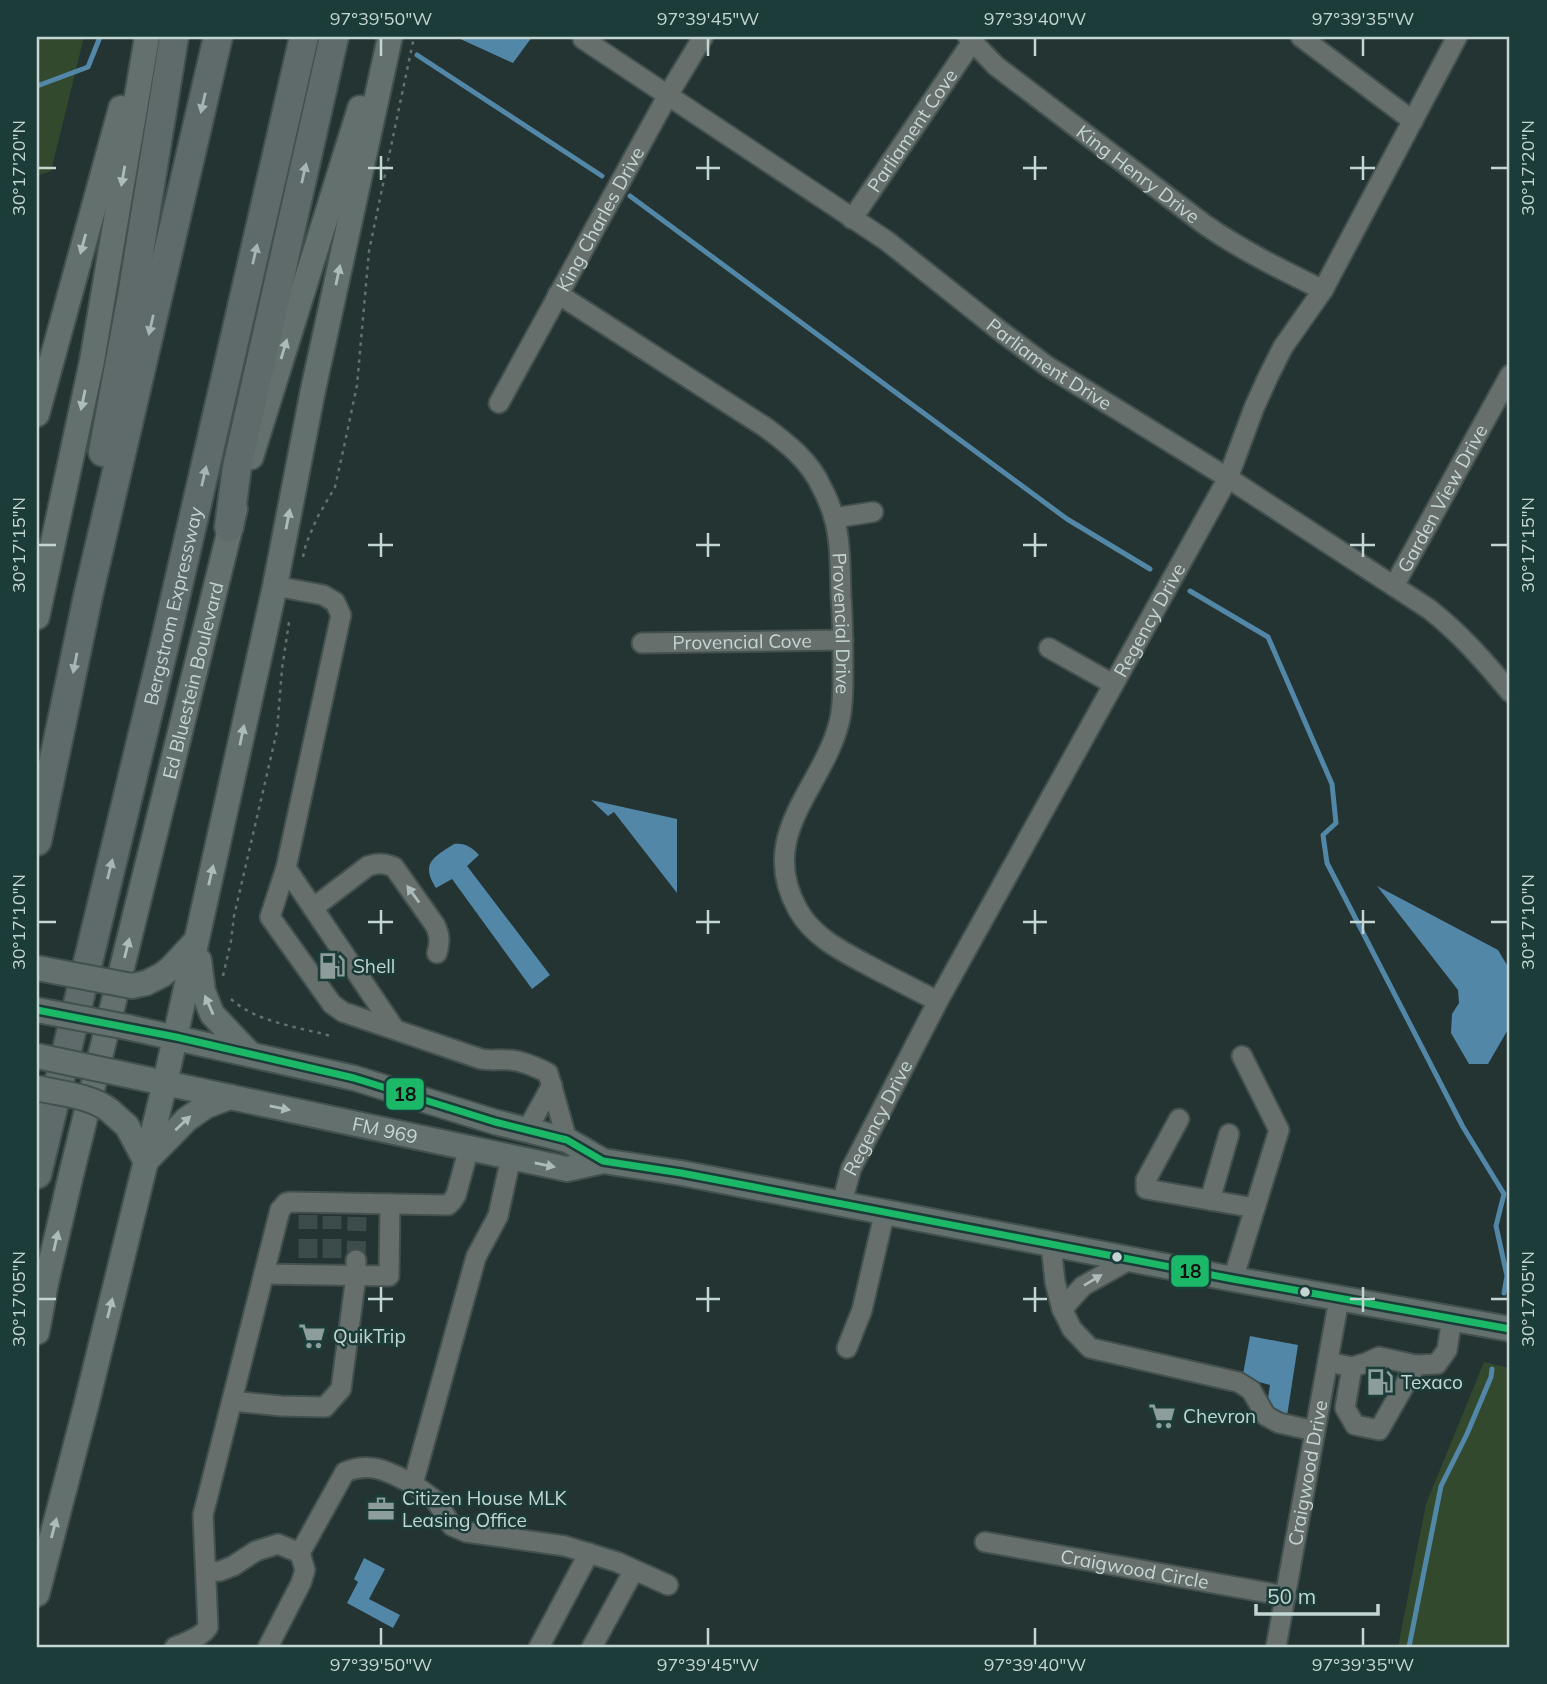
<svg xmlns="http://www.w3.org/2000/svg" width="1547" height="1684" font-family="Mulish,sans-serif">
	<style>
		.green { fill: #32492e }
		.water { fill: #5387a7 }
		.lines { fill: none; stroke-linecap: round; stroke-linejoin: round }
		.stream { stroke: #5387a7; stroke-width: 5 }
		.minor-tunnel { stroke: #3b4c4b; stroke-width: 19; stroke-dasharray: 19 10; stroke-linecap: butt }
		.minor-casing { stroke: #42504e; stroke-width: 23 }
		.major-casing { stroke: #42504e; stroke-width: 28 }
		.highway-casing { stroke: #42504e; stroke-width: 32 }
		.path { stroke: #67706e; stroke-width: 2.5; stroke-dasharray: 3.5 5; stroke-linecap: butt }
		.minor { stroke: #676f6d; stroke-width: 19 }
		.major { stroke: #64706d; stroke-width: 24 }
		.highway { stroke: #5f6b6a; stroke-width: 28 }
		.major-bridge-casing { stroke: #42504e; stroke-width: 28; stroke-linecap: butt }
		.major-bridge { stroke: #64706d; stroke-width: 24 }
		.bus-1-casing { stroke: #1b3c39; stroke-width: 12 }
		.bus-1 { stroke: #1ab867; stroke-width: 7 }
		.oneway { fill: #a6b6b4 }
		.oneway2 { fill: #acbcba }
		.oneway3 { fill: #adbcba }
		.ticks { fill: none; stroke: #c4d6d3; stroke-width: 2.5 }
		.bus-dot { fill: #c4d6d3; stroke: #1b3c39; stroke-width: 2.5 }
		.labels { text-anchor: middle; stroke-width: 5; stroke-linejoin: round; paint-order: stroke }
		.street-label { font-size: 19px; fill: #c4d6d3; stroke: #1b3c39 }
		.poi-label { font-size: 19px; fill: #c4d6d3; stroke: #1b3c39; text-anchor: start }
		.line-badge { stroke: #1b3c39; stroke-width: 2.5 }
		.pale-badge-label { font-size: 19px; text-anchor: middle; font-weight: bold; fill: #111 }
		.neatline { fill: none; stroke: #c4d6d3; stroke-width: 2.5 }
		.ticks-label { font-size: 18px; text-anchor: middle; fill: #c4d6d3 }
	</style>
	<rect width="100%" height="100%" fill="#233433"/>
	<g class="green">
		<path d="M37 37H84L51 171 37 176Z"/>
		<path d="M1484 1362 1510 1368V1647H1398L1426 1504Z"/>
	</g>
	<g class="water">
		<path d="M456 37H532L513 63Z"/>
		<path d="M591 800 677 819V893L614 812 608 816Z"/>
		<path d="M454 844C466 843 471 847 479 855L467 866 550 975 532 989 452 879 436 888C420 863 434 857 454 844Z"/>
		<path d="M1377 886 1498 950 1510 970V1026L1488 1064H1469L1451 1033 1452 1014 1459 1003 1458 990Z"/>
		<path d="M1250 1336 1298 1345 1287 1416 1276 1414 1267 1405 1270 1385 1245 1378 1243 1374Z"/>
		<path d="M364 1558 385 1569 369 1599 400 1615 393 1628 347 1603 358 1582 354 1579Z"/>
	</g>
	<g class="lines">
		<g class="stream">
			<path d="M417 55 602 176"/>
			<path d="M37 86 88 67 100 37"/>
			<path d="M630 196 1067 519 1150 569"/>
			<path d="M1190 591 1268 637 1332 784 1336 823 1323 835 1327 863 1463 1127 1504 1194 1496 1226 1507 1276 1504 1293"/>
			<path d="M1409 1647 1441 1486 1467 1434 1491 1377 1492 1369"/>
		</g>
		<g class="minor-tunnel">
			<path d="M308 1258V1215"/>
			<path d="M332 1258V1216"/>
			<path d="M356 1260 357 1217"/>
		</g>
		<defs>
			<g id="minor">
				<path id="s1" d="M968 37 996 66 1204 224C1241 250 1282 270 1323 290"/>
				<path d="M1301 37 1413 121"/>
				<path id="s2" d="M583 39 887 241 999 330 1047 366 1228 478 1429 609C1460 633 1485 662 1510 692"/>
				<path id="s3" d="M852 219 972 42"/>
				<path id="s4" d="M558 294 765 427C788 444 810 461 822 488 827 497 831 508 834 517 841 542 840 571 841 596 843 623 843 649 843 676 843 691 843 708 839 723 822 789 756 835 798 910 815 940 848 954 877 970 897 980 917 991 938 1001"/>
				<path id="s5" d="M499 403 668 95 703 37"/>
				<path d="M834 518 873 512"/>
				<path d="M275 586 323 595 335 602 341 615 286 868 270 917 332 1004 343 1012 481 1059C491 1061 500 1059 510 1060 523 1061 536 1067 548 1073L567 1140"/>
				<path id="s6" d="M1394 586 1510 375"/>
				<path id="s7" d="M642 643 843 640"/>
				<path d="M1049 648 1113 684"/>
				<path d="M286 868 394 1028"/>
				<path d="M313 908 368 866C379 863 384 863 394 867L435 925C440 935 440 942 437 953"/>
				<path d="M1179 1119 1146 1180V1189L1255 1208"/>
				<path d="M527 1130 552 1085"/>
				<path d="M1210 1200 1229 1134"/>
				<path id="s8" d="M842 1203 851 1169 938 1001 1228 478 1254 408 1268 377 1283 347 1323 290 1457 37"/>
				<path d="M1051 1244 1055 1282 1062 1309 1072 1329 1090 1348 1238 1382 1251 1390 1266 1416 1279 1423 1315 1431"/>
				<path d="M264 1274 389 1276 390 1204"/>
				<path d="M1233 1279 1279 1130 1242 1056"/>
				<path d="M1062 1309 1083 1286 1131 1259"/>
				<path d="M847 1348 862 1310 885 1211"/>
				<path d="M1328 1362 1352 1367 1366 1363 1379 1357 1416 1365 1379 1430 1355 1425 1345 1408 1352 1367"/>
				<path d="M1416 1365 1437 1364 1447 1350 1452 1318"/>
				<path d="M232 1401 281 1406 325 1407 341 1389 356 1276V1260"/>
				<path d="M413 1484 436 1501 452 1526 466 1532 565 1546 617 1562 668 1585"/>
				<path id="s9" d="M985 1542 1286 1596"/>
				<path d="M206 1572 220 1571 233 1566 256 1551 278 1544 300 1553 345 1472C371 1461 389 1472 413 1484L476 1257 498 1216 511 1157"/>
				<path d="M175 1647C186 1642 201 1638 208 1627L203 1515 280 1210 286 1203 290 1202 448 1205 452 1201 456 1195 469 1148"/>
				<path d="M268 1647 301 1583 305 1570 300 1553"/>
				<path d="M539 1647 589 1553"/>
				<path d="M592 1647 634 1570"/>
				<path id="s10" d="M1276 1647 1339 1299"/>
			</g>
			<g id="major">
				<path d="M37 414 121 108"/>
				<path d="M251 457 360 108"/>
				<path d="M37 617 92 361 147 37"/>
				<path d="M199 960 203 991 212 1014 250 1054"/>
				<path d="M146 983 162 975 171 968 195 942"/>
				<path d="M127 1027 354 1078 495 1122 567 1140 603 1161 681 1173 1233 1279 1510 1329"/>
				<path id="s11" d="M118 1073 567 1169 603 1161"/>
				<path d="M109 1110 127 1126 146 1162"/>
				<path d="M146 1161 187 1119 206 1106 230 1097"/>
				<path id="s12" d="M37 1332 46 1283 71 1175 235 509"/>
				<path d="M37 1594 86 1406 165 1083 275 586 313 390 390 37"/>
			</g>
			<g id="highway">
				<path d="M103 452 132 296 174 37"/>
				<path d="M229 527 237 467 334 37"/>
				<path d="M37 841 88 596 218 37"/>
				<path id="s13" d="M37 1174 166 638 304 37"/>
			</g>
		</defs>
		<use href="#minor" class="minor-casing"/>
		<use href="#major" class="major-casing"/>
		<use href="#highway" class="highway-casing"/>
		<g class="path">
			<path d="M303 557 306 544 317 518 335 487 345 442 357 385 369 251 414 37"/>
			<path d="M223 976 231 941 234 916 277 731 282 669 289 622"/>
			<path d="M231 999C256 1022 298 1027 331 1036"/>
		</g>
		<use href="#minor" class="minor"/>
		<use href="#major" class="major"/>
		<use href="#highway" class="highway"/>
		<defs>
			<g id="major-bridge">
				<path d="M37 968 132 986 146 983"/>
				<path d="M37 1010 127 1027"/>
				<path d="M37 1056 118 1073"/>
				<path d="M37 1088C61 1094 89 1095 109 1110"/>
			</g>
		</defs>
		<use href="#major-bridge" class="major-bridge-casing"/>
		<use href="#major-bridge" class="major-bridge"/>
		<defs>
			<path id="bus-1" d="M37 1010 176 1037 354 1078 495 1122 567 1140 603 1161 681 1173 1233 1279 1510 1329"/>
		</defs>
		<use href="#bus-1" class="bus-1-casing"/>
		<use href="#bus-1" class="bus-1"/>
	</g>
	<defs><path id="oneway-solid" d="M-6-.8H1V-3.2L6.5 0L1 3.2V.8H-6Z" transform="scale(1.75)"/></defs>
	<g class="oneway">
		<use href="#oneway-solid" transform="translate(203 103) rotate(103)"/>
		<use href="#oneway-solid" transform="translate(304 173) rotate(-77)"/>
		<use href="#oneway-solid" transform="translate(255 254) rotate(-77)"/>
		<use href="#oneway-solid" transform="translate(151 325) rotate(103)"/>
		<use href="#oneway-solid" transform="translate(204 476) rotate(-77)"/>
		<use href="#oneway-solid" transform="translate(75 663) rotate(101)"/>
		<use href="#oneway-solid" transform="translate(110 869) rotate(-76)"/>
	</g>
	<g class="oneway2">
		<use href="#oneway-solid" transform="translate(123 176) rotate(100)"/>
		<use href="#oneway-solid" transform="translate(83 244) rotate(105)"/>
		<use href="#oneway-solid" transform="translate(338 275) rotate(-78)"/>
		<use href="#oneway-solid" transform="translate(284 349) rotate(-73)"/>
		<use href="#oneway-solid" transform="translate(83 400) rotate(102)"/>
		<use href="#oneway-solid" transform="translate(288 519) rotate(-79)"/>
		<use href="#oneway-solid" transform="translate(242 735) rotate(-78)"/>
		<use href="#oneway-solid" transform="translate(211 875) rotate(-77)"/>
		<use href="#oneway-solid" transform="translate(127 948) rotate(-76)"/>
		<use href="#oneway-solid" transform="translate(209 1005) rotate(-114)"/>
		<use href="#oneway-solid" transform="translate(280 1108) rotate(12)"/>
		<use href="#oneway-solid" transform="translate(183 1123) rotate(-43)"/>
		<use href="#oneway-solid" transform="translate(545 1165) rotate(12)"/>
		<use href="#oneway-solid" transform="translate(56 1241) rotate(-77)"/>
		<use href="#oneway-solid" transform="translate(110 1308) rotate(-76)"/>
		<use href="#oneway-solid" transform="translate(54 1528) rotate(-75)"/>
	</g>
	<g class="oneway3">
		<use href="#oneway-solid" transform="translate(413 894) rotate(-126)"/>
		<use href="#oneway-solid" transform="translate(1093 1280) rotate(-31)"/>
	</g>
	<path class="ticks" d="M381 38V56M708 38V56M1035 38V56M1363 38V56M381 156V180M708 156V180M1035 156V180M1363 156V180M38 168H56M368 168H393M696 168H720M1023 168H1047M1350 168H1375M1491 168H1508M381 533V557M708 533V557M1035 533V557M1363 533V557M38 545H56M368 545H393M696 545H720M1023 545H1047M1350 545H1375M1491 545H1508M381 910V934M708 910V934M1035 910V934M1363 910V934M38 922H56M368 922H393M696 922H720M1023 922H1047M1350 922H1375M1491 922H1508M381 1287V1312M708 1287V1312M1035 1287V1312M1363 1287V1312M38 1299H56M368 1299H393M696 1299H720M1023 1299H1047M1350 1299H1375M1491 1299H1508M381 1628V1646M708 1628V1646M1035 1628V1646M1363 1628V1646"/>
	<defs>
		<symbol id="fuel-bare" viewBox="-9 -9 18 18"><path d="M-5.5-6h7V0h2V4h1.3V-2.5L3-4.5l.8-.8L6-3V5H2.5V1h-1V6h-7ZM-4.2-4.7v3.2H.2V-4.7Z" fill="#8c9d9b" stroke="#1b3c39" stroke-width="2.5" paint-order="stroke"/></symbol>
		<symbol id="supermarket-bare" viewBox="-9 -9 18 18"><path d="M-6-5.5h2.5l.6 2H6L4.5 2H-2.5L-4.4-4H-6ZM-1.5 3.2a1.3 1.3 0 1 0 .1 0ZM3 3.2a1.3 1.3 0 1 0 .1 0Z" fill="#8c9d9b" stroke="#1b3c39" stroke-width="2.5" paint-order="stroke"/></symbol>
		<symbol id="office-bare" viewBox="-9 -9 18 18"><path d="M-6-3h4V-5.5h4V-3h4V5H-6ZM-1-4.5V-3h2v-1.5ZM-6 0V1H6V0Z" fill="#8c9d9b" stroke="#1b3c39" stroke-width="2.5" paint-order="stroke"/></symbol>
	</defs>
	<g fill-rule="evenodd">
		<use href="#fuel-bare" x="313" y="947" width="38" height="38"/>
		<use href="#supermarket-bare" x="293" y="1317" width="38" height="38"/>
		<use href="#fuel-bare" x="1361" y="1363" width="38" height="38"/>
		<use href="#supermarket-bare" x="1143" y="1397" width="38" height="38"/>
		<use href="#office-bare" x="362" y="1490" width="38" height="38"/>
	</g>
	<g class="bus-dot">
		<circle cx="1117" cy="1257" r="6"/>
		<circle cx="1305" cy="1292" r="6"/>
	</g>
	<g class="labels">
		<g class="street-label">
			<text dy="7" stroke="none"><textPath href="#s3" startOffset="107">Parliament Cove</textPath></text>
			<text dy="7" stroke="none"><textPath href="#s1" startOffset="219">King Henry Drive</textPath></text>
			<text dy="7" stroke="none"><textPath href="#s5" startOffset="210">King Charles Drive</textPath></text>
			<text dy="7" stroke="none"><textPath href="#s2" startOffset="569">Parliament Drive</textPath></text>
			<text dy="7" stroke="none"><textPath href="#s6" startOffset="100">Garden View Drive</textPath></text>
			<text dy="7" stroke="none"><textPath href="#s13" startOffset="584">Bergstrom Expressway</textPath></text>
			<text dy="7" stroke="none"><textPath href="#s8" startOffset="660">Regency Drive</textPath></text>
			<text dy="7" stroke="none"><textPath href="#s4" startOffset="469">Provencial Drive</textPath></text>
			<text dy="7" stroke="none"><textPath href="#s7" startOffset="100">Provencial Cove</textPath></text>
			<text dy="7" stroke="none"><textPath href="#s12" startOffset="670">Ed Bluestein Boulevard</textPath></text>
			<text dy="7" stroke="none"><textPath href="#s8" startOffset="93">Regency Drive</textPath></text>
			<text dy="7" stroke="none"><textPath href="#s11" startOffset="273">FM 969</textPath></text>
			<text dy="7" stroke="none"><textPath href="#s10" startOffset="177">Craigwood Drive</textPath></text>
			<text dy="7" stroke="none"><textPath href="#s9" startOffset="152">Craigwood Circle</textPath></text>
		</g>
		<g class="poi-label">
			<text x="353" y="973">Shell</text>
			<text x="333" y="1343">QuikTrip</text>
			<text x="1401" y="1389">Texaco</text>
			<text x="1183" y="1423">Chevron</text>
			<text x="402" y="1505">Citizen House MLK<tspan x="402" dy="22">Leasing Office</tspan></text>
		</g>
	</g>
	<g class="line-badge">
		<rect x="385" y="1077" width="40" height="34" rx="7" fill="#1ab867"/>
		<rect x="1170" y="1254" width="40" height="34" rx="7" fill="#1ab867"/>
	</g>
	<g class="pale-badge-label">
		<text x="405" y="1101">18</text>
		<text x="1190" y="1278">18</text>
	</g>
	<rect width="1547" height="1684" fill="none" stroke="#1b3c39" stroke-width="77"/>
	<path d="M1256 1604v10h122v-10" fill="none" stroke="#c4d6d3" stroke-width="3.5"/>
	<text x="1267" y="1604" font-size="21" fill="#c4d6d3" stroke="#1b3c39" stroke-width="5" paint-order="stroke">50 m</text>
	<rect x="38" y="38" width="1470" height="1608" class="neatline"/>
	<g class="ticks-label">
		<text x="381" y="25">97°39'50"W</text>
		<text x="708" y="25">97°39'45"W</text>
		<text x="1035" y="25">97°39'40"W</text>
		<text x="1363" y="25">97°39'35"W</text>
		<text transform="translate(19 168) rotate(-90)" y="6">30°17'20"N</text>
		<text transform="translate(1528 168) rotate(-90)" y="6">30°17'20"N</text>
		<text transform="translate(19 545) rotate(-90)" y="6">30°17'15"N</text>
		<text transform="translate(1528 545) rotate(-90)" y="6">30°17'15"N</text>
		<text transform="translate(19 922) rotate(-90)" y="6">30°17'10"N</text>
		<text transform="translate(1528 922) rotate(-90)" y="6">30°17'10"N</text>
		<text transform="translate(19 1299) rotate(-90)" y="6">30°17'05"N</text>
		<text transform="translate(1528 1299) rotate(-90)" y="6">30°17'05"N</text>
		<text x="381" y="1671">97°39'50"W</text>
		<text x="708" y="1671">97°39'45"W</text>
		<text x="1035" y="1671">97°39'40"W</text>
		<text x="1363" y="1671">97°39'35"W</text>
	</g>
</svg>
